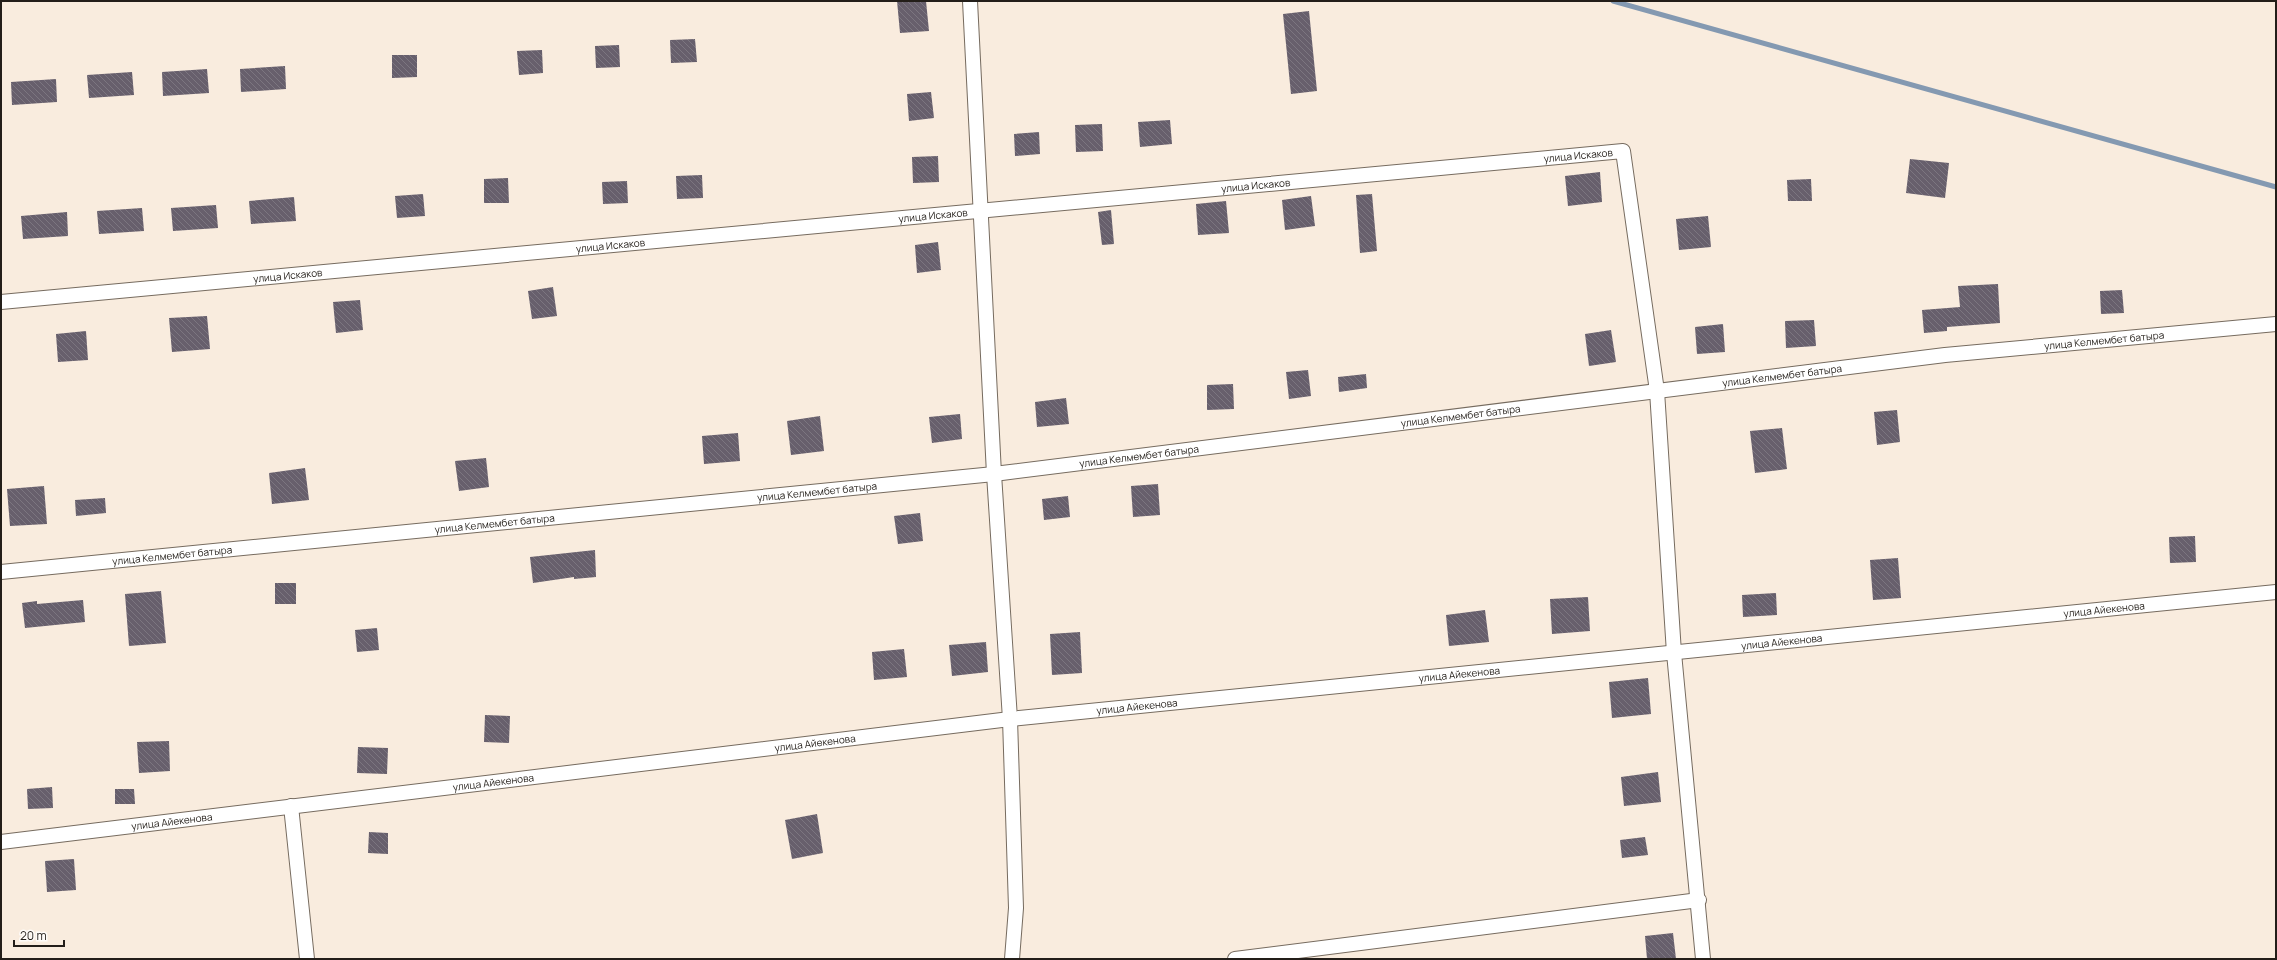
<svg xmlns="http://www.w3.org/2000/svg" width="2277" height="960" font-family="Manrope,sans-serif">
	<style>
		.lines { fill: none; stroke-linecap: round; stroke-linejoin: round }
		.stream { stroke: #8499b1; stroke-width: 5 }
		.building { fill: url(#building-back-hatch) }
		.street-casing { stroke: #766b5f; stroke-width: 16 }
		.street { stroke: #fff; stroke-width: 14 }
		.labels { text-anchor: middle; stroke-width: 4; stroke-linejoin: round; paint-order: stroke }
		.street-label { font-size: 10px; fill: #231e19; stroke: #fefbf8 }
	</style>
	<defs>
		<pattern id="building-back-hatch" width="6" height="6" patternUnits="userSpaceOnUse"><rect width="6" height="6" fill="#675f6c"/><path d="M-1 5l2 2M0 0l6 6M5-1l2 2" fill="none" stroke="#7c7680"/></pattern>
	</defs>
	<rect width="100%" height="100%" fill="#f9ecde"/>
	<g class="lines">
		<path class="stream" d="M1613 1 2276 187"/>
	</g>
	<g class="building">
		<path d="M897 1H926L929 31 900 33Z"/>
		<path d="M1309 11 1317 91 1291 94 1283 14Z"/>
		<path d="M695 39 697 62 671 63 670 40Z"/>
		<path d="M619 45 620 67 596 68 595 46Z"/>
		<path d="M542 50 543 73 519 75 517 51Z"/>
		<path d="M392 55H417V77L392 78Z"/>
		<path d="M285 66 286 89 241 92 240 69Z"/>
		<path d="M207 69 209 93 163 96 162 72Z"/>
		<path d="M132 72 134 95 89 98 87 75Z"/>
		<path d="M56 79 57 102 12 105 11 82Z"/>
		<path d="M931 92 934 118 909 121 907 94Z"/>
		<path d="M1170 120 1172 144 1140 147 1138 122Z"/>
		<path d="M1102 124 1103 151 1076 152 1075 125Z"/>
		<path d="M1039 132 1040 154 1015 156 1014 134Z"/>
		<path d="M938 156 939 182 913 183 912 157Z"/>
		<path d="M1910 159 1949 163 1945 198 1906 193Z"/>
		<path d="M1600 172 1602 202 1568 206 1565 176Z"/>
		<path d="M702 175 703 198 677 199 676 176Z"/>
		<path d="M508 178 509 203H484V179Z"/>
		<path d="M1811 179 1812 201H1788L1787 180Z"/>
		<path d="M627 181 628 203 603 204 602 182Z"/>
		<path d="M423 194 425 216 397 218 395 196Z"/>
		<path d="M1372 194 1377 251 1360 253 1356 195Z"/>
		<path d="M1311 196 1315 226 1285 230 1282 200Z"/>
		<path d="M294 197 296 221 251 224 249 201Z"/>
		<path d="M1226 201 1229 233 1198 235 1196 204Z"/>
		<path d="M216 205 218 228 173 231 171 208Z"/>
		<path d="M142 208 144 231 99 234 97 211Z"/>
		<path d="M1111 210 1114 244 1102 245 1098 212Z"/>
		<path d="M67 212 68 236 23 239 21 216Z"/>
		<path d="M1708 216 1711 247 1679 250 1676 219Z"/>
		<path d="M938 242 941 270 917 273 915 245Z"/>
		<path d="M1998 284 2000 323 1947 327V331L1924 333 1922 310 1960 307 1958 286Z"/>
		<path d="M553 287 557 316 532 319 528 291Z"/>
		<path d="M2122 290 2124 313 2101 314 2100 291Z"/>
		<path d="M360 300 363 330 336 333 333 302Z"/>
		<path d="M207 316 210 349 172 352 169 318Z"/>
		<path d="M1814 320 1816 346 1786 348 1785 321Z"/>
		<path d="M1723 324 1725 352 1697 354 1695 327Z"/>
		<path d="M1611 330 1616 362 1589 366 1585 334Z"/>
		<path d="M86 331 88 360 58 362 56 334Z"/>
		<path d="M1308 370 1311 396 1289 399 1286 372Z"/>
		<path d="M1366 374 1367 388 1339 392 1338 377Z"/>
		<path d="M1233 384 1234 409 1207 410V385Z"/>
		<path d="M1066 398 1069 424 1037 427 1035 402Z"/>
		<path d="M1897 410 1900 442 1877 445 1874 412Z"/>
		<path d="M960 414 962 439 932 443 929 417Z"/>
		<path d="M820 416 824 451 791 455 787 421Z"/>
		<path d="M1782 428 1787 469 1755 473 1750 431Z"/>
		<path d="M738 433 740 461 704 464 702 436Z"/>
		<path d="M486 458 489 487 459 491 455 461Z"/>
		<path d="M305 468 309 500 272 504 269 473Z"/>
		<path d="M1158 484 1160 515 1133 517 1131 486Z"/>
		<path d="M44 486 47 524 10 526 7 489Z"/>
		<path d="M1068 496 1070 517 1044 520 1042 499Z"/>
		<path d="M105 498 106 513 76 516 75 500Z"/>
		<path d="M920 513 923 541 898 544 894 516Z"/>
		<path d="M2195 536 2196 562 2170 563 2169 537Z"/>
		<path d="M595 550 596 577 574 579V577L533 583 530 557Z"/>
		<path d="M1898 558 1901 598 1873 600 1870 560Z"/>
		<rect x="275" y="583" width="21" height="21"/>
		<path d="M161 591 166 643 129 646 125 594Z"/>
		<path d="M1776 593 1777 615 1743 617 1742 595Z"/>
		<path d="M1588 597 1590 631 1552 634 1550 599Z"/>
		<path d="M83 600 85 622 25 628 22 603 37 601V604Z"/>
		<path d="M1485 610 1489 642 1449 646 1446 615Z"/>
		<path d="M377 628 379 650 357 652 355 630Z"/>
		<path d="M1080 632 1082 673 1052 675 1050 634Z"/>
		<path d="M986 642 988 672 952 676 949 645Z"/>
		<path d="M904 649 907 677 874 680 872 652Z"/>
		<path d="M1648 678 1651 714 1612 718 1609 682Z"/>
		<path d="M485 715 510 716 509 743 484 742Z"/>
		<path d="M169 741 170 771 139 773 137 742Z"/>
		<path d="M358 747 388 748 387 774 357 773Z"/>
		<path d="M1658 772 1661 802 1624 806 1621 777Z"/>
		<path d="M52 787 53 808 28 809 27 789Z"/>
		<path d="M115 789H134L135 804H115Z"/>
		<path d="M817 814 823 853 792 859 785 820Z"/>
		<path d="M369 832 388 833V854L368 853Z"/>
		<path d="M1645 837 1648 855 1622 858 1620 840Z"/>
		<path d="M74 859 76 890 47 892 45 861Z"/>
		<path d="M1673 933 1676 959H1647L1645 936Z"/>
	</g>
	<g class="lines">
		<defs>
			<g id="street">
				<path d="M970 1 994 474 1010 719 1016 908 1012 959"/>
				<path id="s1" d="M1 302 1623 151 1657 391 1674 653 1703 959"/>
				<path id="s2" d="M1 572 994 474 1945 355 2276 324"/>
				<path d="M291 806 307 959"/>
				<path id="s3" d="M1 842 1010 719 2276 592"/>
				<path d="M1235 959 1699 900"/>
			</g>
		</defs>
		<use href="#street" class="street-casing"/>
		<use href="#street" class="street"/>
	</g>
	<g class="labels">
		<g class="street-label">
			<text dy="4" stroke="none"><textPath href="#s1" startOffset="1584">улица Искаков</textPath></text>
			<text dy="4" stroke="none"><textPath href="#s1" startOffset="1260">улица Искаков</textPath></text>
			<text dy="4" stroke="none"><textPath href="#s1" startOffset="936">улица Искаков</textPath></text>
			<text dy="4" stroke="none"><textPath href="#s1" startOffset="612">улица Искаков</textPath></text>
			<text dy="4" stroke="none"><textPath href="#s1" startOffset="288">улица Искаков</textPath></text>
			<text dy="4" stroke="none"><textPath href="#s2" startOffset="2116">улица Келмембет батыра</textPath></text>
			<text dy="4" stroke="none"><textPath href="#s2" startOffset="1792">улица Келмембет батыра</textPath></text>
			<text dy="4" stroke="none"><textPath href="#s2" startOffset="1468">улица Келмембет батыра</textPath></text>
			<text dy="4" stroke="none"><textPath href="#s2" startOffset="1144">улица Келмембет батыра</textPath></text>
			<text dy="4" stroke="none"><textPath href="#s2" startOffset="820">улица Келмембет батыра</textPath></text>
			<text dy="4" stroke="none"><textPath href="#s2" startOffset="496">улица Келмембет батыра</textPath></text>
			<text dy="4" stroke="none"><textPath href="#s2" startOffset="172">улица Келмембет батыра</textPath></text>
			<text dy="4" stroke="none"><textPath href="#s3" startOffset="2116">улица Айекенова</textPath></text>
			<text dy="4" stroke="none"><textPath href="#s3" startOffset="1792">улица Айекенова</textPath></text>
			<text dy="4" stroke="none"><textPath href="#s3" startOffset="1468">улица Айекенова</textPath></text>
			<text dy="4" stroke="none"><textPath href="#s3" startOffset="1144">улица Айекенова</textPath></text>
			<text dy="4" stroke="none"><textPath href="#s3" startOffset="820">улица Айекенова</textPath></text>
			<text dy="4" stroke="none"><textPath href="#s3" startOffset="496">улица Айекенова</textPath></text>
			<text dy="4" stroke="none"><textPath href="#s3" startOffset="172">улица Айекенова</textPath></text>
		</g>
	</g>
	<rect width="2277" height="960" fill="none" stroke="#231e19" stroke-width="4"/>
	<path d="M14 940v6h50v-6" fill="none" stroke="#231e19" stroke-width="2"/>
	<text x="20" y="940" font-size="12" fill="#231e19" stroke="#fefbf8" stroke-width="3" paint-order="stroke">20 m</text>
</svg>
